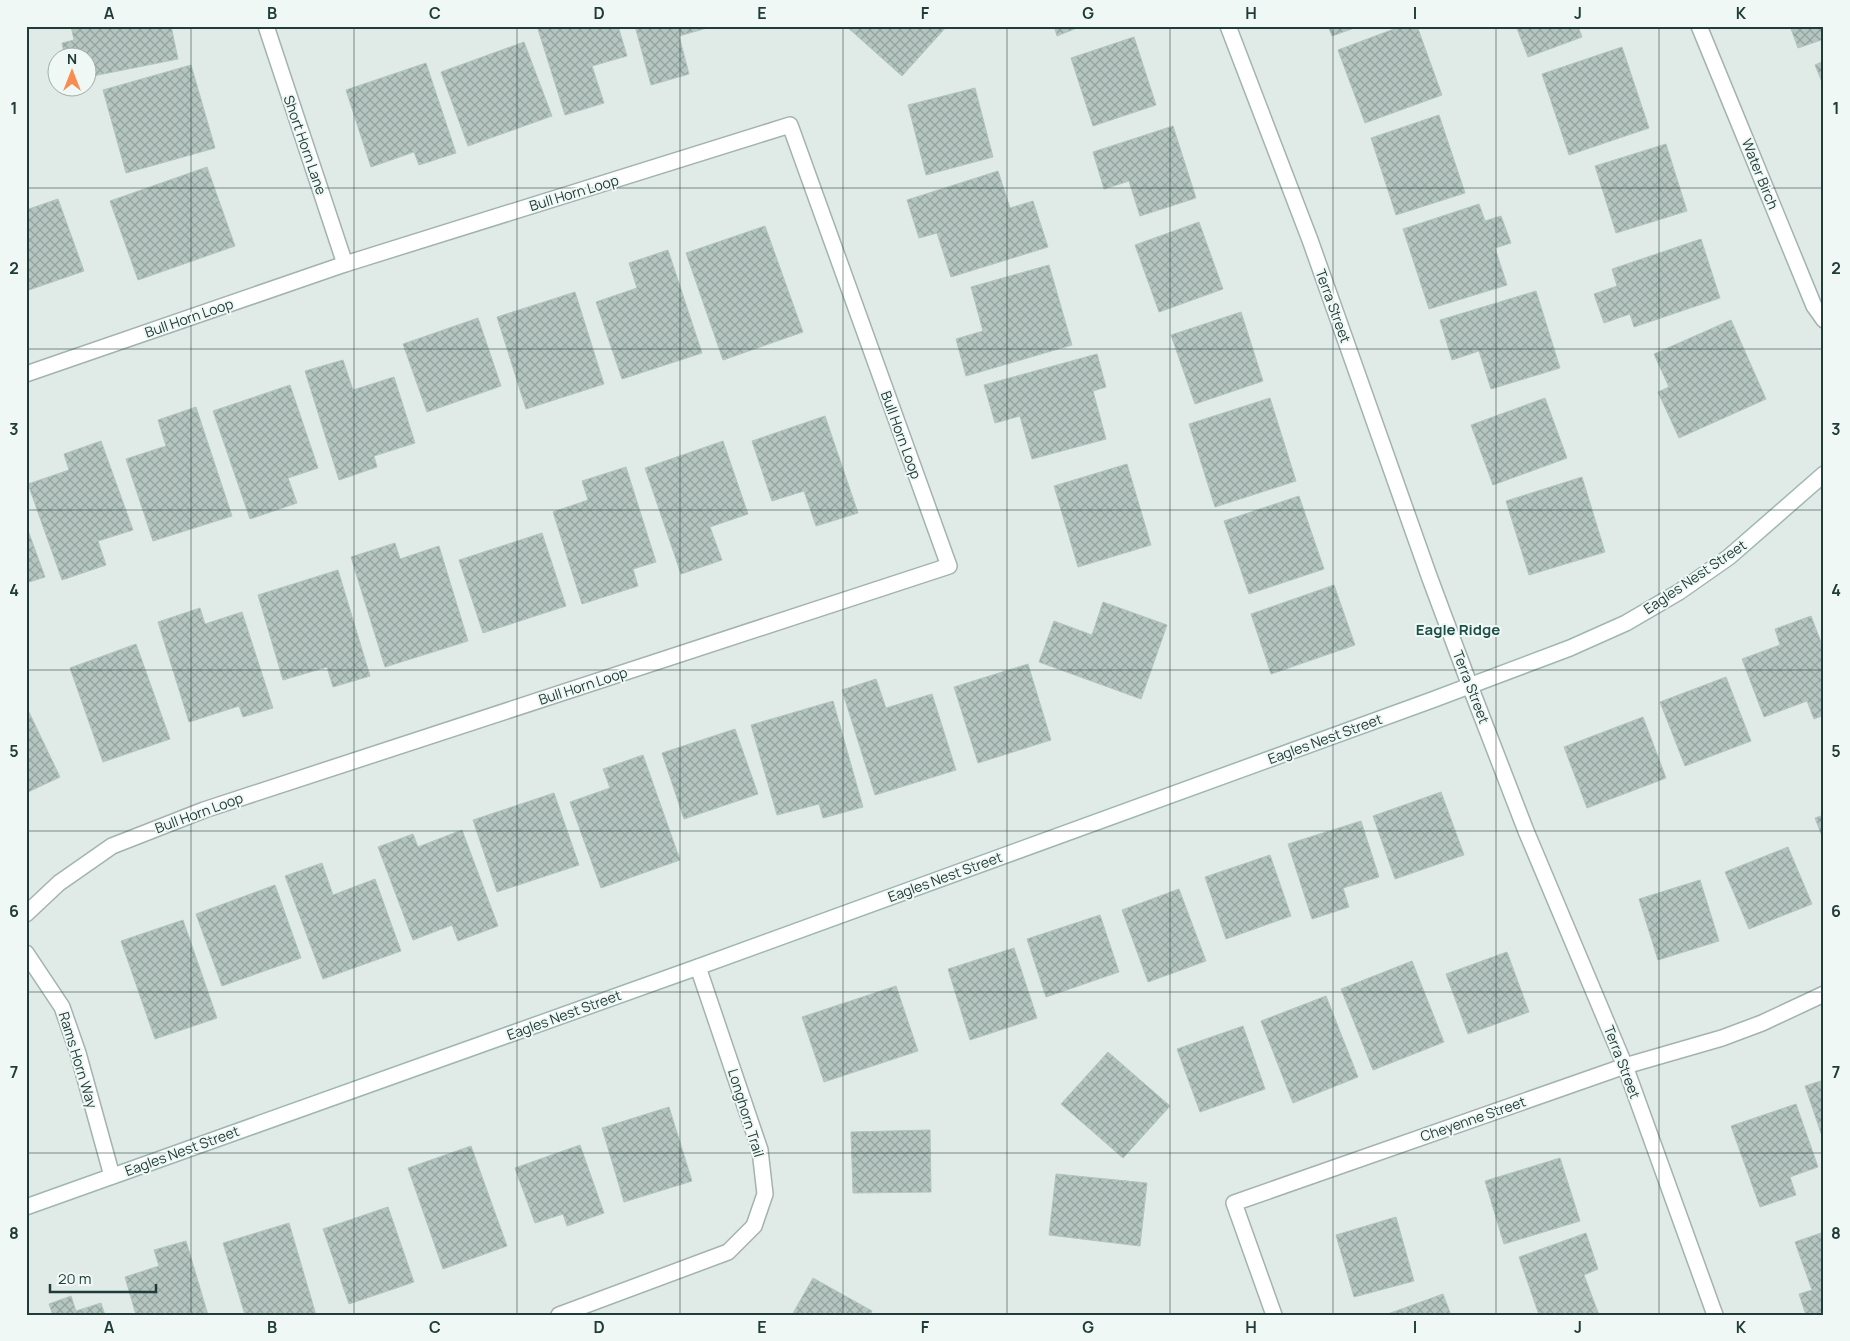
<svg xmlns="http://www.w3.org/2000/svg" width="1850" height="1341" font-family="Manrope,sans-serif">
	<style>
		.building { fill: url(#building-cross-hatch); stroke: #b2c5bf }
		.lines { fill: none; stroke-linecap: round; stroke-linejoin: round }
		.street-casing { stroke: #a3b3af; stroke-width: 18 }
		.secondary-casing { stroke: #9eb7b1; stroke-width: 18 }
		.street { stroke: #fff; stroke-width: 15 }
		.secondary { stroke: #fff; stroke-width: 15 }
		.grid { fill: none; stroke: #203c38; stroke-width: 1; stroke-opacity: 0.55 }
		.labels { text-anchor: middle; stroke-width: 4; stroke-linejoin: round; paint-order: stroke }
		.street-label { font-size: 14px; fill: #203c38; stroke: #f0f8f5 }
		.neighbourhood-label { font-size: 15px; font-weight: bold; fill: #1b4f48; stroke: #f0f8f5 }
		.neatline { fill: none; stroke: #203c38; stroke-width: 2 }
		.grid-label { font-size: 16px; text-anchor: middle; font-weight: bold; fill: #203c38 }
	</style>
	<defs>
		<pattern id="building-cross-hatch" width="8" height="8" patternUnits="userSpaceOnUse" patternTransform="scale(1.25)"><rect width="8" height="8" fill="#b5c6c1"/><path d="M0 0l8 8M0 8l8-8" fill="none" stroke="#93a29e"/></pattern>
	</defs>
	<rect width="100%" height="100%" fill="#e0ebe7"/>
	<g class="building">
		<path d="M71 26H171L178 59 88 77V58H65L62 43 74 40Z"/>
		<path d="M537 26H618L627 56 592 66 604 103 565 115Z"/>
		<path d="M635 26H714L679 36 689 74 651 85Z"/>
		<path d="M846 26H947L902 76Z"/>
		<path d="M1054 26H1082L1057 36Z"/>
		<path d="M1328 26H1360L1332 36Z"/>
		<path d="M1402 26H1417L1442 95 1365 123 1338 50Z"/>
		<path d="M1516 26H1578L1582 37 1528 57Z"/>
		<path d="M1790 26H1824V39L1798 48Z"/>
		<path d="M1134 37 1156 105 1093 126 1071 58Z"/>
		<path d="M524 42 552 116 468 146 441 72Z"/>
		<path d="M1622 47 1649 128 1569 155 1542 74Z"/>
		<path d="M1824 61V87L1815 65Z"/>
		<path d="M426 63 456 153 419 165 414 152 371 167 346 90Z"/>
		<path d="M191 65 215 148 126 173 103 90Z"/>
		<path d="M975 88 993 157 926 175 908 105Z"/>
		<path d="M1439 115 1465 193 1396 215 1371 138Z"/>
		<path d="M1173 126 1196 198 1140 216 1129 181 1104 189 1093 152Z"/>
		<path d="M1666 144 1687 211 1616 233 1595 166Z"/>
		<path d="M207 167 235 246 138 280 110 201Z"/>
		<path d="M998 171 1010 208 1033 201 1048 247 951 277 937 233 919 238 907 200Z"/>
		<path d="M58 199 84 271 26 291V210Z"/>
		<path d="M1479 204 1485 221 1501 216 1511 243 1495 248 1507 285 1429 309 1403 229Z"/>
		<path d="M1199 222 1223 289 1159 312 1135 245Z"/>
		<path d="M765 226 803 332 723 360 686 253Z"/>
		<path d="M1701 239 1720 298 1634 327 1630 314 1604 323 1594 294 1617 286 1612 269Z"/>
		<path d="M668 250 702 353 622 379 596 302 637 288 629 263Z"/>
		<path d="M1049 265 1072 345 966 376 956 339 983 331 971 287Z"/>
		<path d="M1536 291 1560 368 1491 389 1479 351 1452 360 1440 320Z"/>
		<path d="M575 292 604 384 526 409 497 317Z"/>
		<path d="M1241 312 1263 381 1195 404 1171 335Z"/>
		<path d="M478 318 501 386 427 412 403 344Z"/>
		<path d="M1731 320 1766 399 1679 438 1658 392 1669 387 1654 354Z"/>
		<path d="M1097 354 1106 387 1093 391 1106 439 1032 459 1020 416 995 423 984 385Z"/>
		<path d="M343 360 353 390 394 377 415 443 374 456 377 467 339 480 305 371Z"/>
		<path d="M290 385 318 468 288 478 297 503 250 519 213 411Z"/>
		<path d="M1270 398 1296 481 1215 507 1189 424Z"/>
		<path d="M1545 398 1567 458 1493 485 1471 425Z"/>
		<path d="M196 407 232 516 153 541 126 459 166 446 158 420Z"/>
		<path d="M825 416 858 513 816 526 804 491 772 501 752 441Z"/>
		<path d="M101 441 133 530 98 541 106 565 62 580 28 484 69 470 64 454Z"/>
		<path d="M723 441 748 514 710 527 722 560 681 574 645 468Z"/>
		<path d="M1127 464 1151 545 1078 567 1054 486Z"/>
		<path d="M626 467 656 562 633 569 638 586 582 604 553 512 588 500 582 481Z"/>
		<path d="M1582 477 1605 552 1529 575 1506 501Z"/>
		<path d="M1299 496 1324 569 1249 594 1224 521Z"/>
		<path d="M26 525 45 577 26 583Z"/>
		<path d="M542 533 566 606 483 633 459 560Z"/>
		<path d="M395 543 400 559 439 546 468 641 385 667 351 557Z"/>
		<path d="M338 570 370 676 333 687 327 667 283 680 258 595Z"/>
		<path d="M1334 585 1355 645 1271 674 1251 614Z"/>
		<path d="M1103 602 1167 625 1141 699 1039 662 1054 621 1092 635Z"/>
		<path d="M200 608 205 624 242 612 273 708 243 717 239 706 189 722 158 622Z"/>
		<path d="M1811 616 1824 650V715L1814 719 1807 701 1764 717 1742 659 1780 645 1775 629Z"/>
		<path d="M136 644 170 739 103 762 70 668Z"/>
		<path d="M1028 664 1051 740 978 763 954 687Z"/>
		<path d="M1726 677 1751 741 1685 766 1660 702Z"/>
		<path d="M876 679 886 708 932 694 956 770 875 795 842 690Z"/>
		<path d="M833 701 863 807 823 818 819 804 777 815 751 725Z"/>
		<path d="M26 706 60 777 26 793Z"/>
		<path d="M1643 717 1666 778 1587 808 1564 747Z"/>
		<path d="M735 729 758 794 684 819 662 753Z"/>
		<path d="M643 755 680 860 601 888 570 802 610 788 603 769Z"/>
		<path d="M1441 792 1464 855 1395 879 1373 816Z"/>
		<path d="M554 793 579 865 497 892 473 820Z"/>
		<path d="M1824 815V841L1815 818Z"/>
		<path d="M1361 821 1379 877 1343 888 1349 907 1312 919 1288 844Z"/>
		<path d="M462 830 498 926 458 941 452 925 413 940 378 847 413 834 418 847Z"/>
		<path d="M1788 847 1812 904 1749 929 1725 872Z"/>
		<path d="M1270 855 1291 916 1226 939 1205 877Z"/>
		<path d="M322 863 333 895 375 879 401 951 323 979 285 876Z"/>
		<path d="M1700 880 1719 941 1658 960 1639 899Z"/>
		<path d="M275 885 301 958 222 986 196 914Z"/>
		<path d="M1179 889 1206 961 1148 982 1122 910Z"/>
		<path d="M1100 915 1119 972 1046 997 1027 939Z"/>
		<path d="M183 920 217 1018 155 1039 121 941Z"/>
		<path d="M1014 948 1037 1018 970 1040 948 969Z"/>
		<path d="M1507 952 1529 1012 1468 1034 1446 974Z"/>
		<path d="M1412 961 1444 1042 1373 1070 1341 989Z"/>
		<path d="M896 986 918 1051 824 1082 802 1017Z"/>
		<path d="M1326 996 1358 1077 1293 1103 1261 1021Z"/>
		<path d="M1243 1026 1265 1089 1200 1112 1177 1049Z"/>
		<path d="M1108 1052 1170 1106 1123 1158 1061 1104Z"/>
		<path d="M1824 1080V1142L1805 1086Z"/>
		<path d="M1796 1104 1818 1167 1790 1177 1796 1195 1760 1207 1731 1126Z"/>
		<path d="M669 1107 692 1181 624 1202 602 1128Z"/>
		<path d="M930 1130 931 1192 853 1193 851 1132Z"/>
		<path d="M580 1145 604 1213 567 1226 563 1214 535 1223 515 1168Z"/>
		<path d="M471 1146 507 1246 443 1269 408 1168Z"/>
		<path d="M1560 1158 1580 1221 1504 1244 1485 1181Z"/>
		<path d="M1056 1174 1147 1183 1140 1246 1049 1235Z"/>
		<path d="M388 1207 414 1282 349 1304 323 1229Z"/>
		<path d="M1396 1217 1414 1281 1354 1297 1336 1235Z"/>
		<path d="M289 1223 316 1315H245L223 1243Z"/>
		<path d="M1824 1232V1315H1806L1799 1294 1812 1290 1795 1242Z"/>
		<path d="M1586 1233 1598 1269 1584 1275 1599 1315H1539L1519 1257Z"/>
		<path d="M186 1241 208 1315H136L125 1277 159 1266 154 1250Z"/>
		<path d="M813 1278 872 1311 870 1315H792Z"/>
		<path d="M1443 1294 1451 1315H1385Z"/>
		<path d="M71 1296 76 1311 101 1303 105 1315H53L49 1304Z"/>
	</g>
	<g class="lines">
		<defs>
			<g id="street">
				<path d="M266 26 345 264"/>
				<path d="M1228 26 1310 240 1429 576 1470 686 1526 831 1625 1066 1715 1315"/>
				<path d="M1699 26 1814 306 1824 320"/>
				<path d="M26 374 345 264 790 125 949 566 204 810 112 846 59 883 26 914"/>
				<path d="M26 953 62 1007 78 1053 112 1176"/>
				<path d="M559 1315 728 1252 754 1226 765 1194 760 1150 698 967"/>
				<path d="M1274 1315 1234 1203 1625 1066 1722 1038 1762 1023 1824 994"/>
			</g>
			<path id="secondary" d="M26 1207 698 967 1432 700 1570 648 1626 623 1679 592 1729 557 1824 474"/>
		</defs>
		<use href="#street" class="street-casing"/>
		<use href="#secondary" class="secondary-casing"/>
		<use href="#street" class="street"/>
		<use href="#secondary" class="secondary"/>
	</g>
	<path class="grid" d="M191 26V1315M354 26V1315M517 26V1315M680 26V1315M843 26V1315M1007 26V1315M1170 26V1315M1333 26V1315M1496 26V1315M1659 26V1315M26 188H1824M26 349H1824M26 510H1824M26 670H1824M26 831H1824M26 992H1824M26 1153H1824"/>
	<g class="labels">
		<g class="street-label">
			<text transform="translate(305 145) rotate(71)" y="5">Short Horn Lane</text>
			<text transform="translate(1760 174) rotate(68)" y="5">Water Birch</text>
			<text transform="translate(574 193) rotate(-17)" y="5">Bull Horn Loop</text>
			<text transform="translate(1333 306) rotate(70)" y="5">Terra Street</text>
			<text transform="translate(189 318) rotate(-19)" y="5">Bull Horn Loop</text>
			<text transform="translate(901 435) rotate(70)" y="5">Bull Horn Loop</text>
			<text transform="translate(1695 577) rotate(-34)" y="5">Eagles Nest Street</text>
			<text transform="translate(583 686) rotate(-18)" y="5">Bull Horn Loop</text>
			<text transform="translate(1471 687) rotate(69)" y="5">Terra Street</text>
			<text transform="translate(1325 739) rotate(-20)" y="5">Eagles Nest Street</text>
			<text transform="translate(199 813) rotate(-20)" y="5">Bull Horn Loop</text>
			<text transform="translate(945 877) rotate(-20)" y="5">Eagles Nest Street</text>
			<text transform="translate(564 1015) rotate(-20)" y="5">Eagles Nest Street</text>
			<text transform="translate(78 1060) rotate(73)" y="5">Rams Horn Way</text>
			<text transform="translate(1622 1062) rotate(69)" y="5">Terra Street</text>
			<text transform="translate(746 1113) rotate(73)" y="5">Longhorn Trail</text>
			<text transform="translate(1473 1119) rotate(-19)" y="5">Cheyenne Street</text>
			<text transform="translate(182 1151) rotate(-20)" y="5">Eagles Nest Street</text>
		</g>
		<g class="neighbourhood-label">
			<text x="1458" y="635">Eagle Ridge</text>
		</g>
	</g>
	<rect width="1850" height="1341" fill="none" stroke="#f0f8f5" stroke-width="55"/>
	<g transform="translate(72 72)"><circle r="24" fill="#f0f8f5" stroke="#9dada9"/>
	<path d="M0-4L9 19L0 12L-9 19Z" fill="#f78d52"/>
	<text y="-8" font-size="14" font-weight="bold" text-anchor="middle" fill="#203c38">N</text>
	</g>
	<path d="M50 1284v8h106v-8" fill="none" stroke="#203c38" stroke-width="2.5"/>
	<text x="58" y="1284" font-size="15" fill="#203c38" stroke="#f0f8f5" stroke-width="4" paint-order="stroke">20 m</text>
	<rect x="28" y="28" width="1794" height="1286" class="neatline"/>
	<g class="grid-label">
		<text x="109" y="19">A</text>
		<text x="272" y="19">B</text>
		<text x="435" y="19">C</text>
		<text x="599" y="19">D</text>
		<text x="762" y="19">E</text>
		<text x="925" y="19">F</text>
		<text x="1088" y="19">G</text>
		<text x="1251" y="19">H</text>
		<text x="1415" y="19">I</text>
		<text x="1578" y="19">J</text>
		<text x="1741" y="19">K</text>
		<text x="14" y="114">1</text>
		<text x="1836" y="114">1</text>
		<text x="14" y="274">2</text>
		<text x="1836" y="274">2</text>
		<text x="14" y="435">3</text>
		<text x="1836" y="435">3</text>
		<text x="14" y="596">4</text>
		<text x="1836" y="596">4</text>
		<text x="14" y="757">5</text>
		<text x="1836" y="757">5</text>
		<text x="14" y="917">6</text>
		<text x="1836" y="917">6</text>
		<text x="14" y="1078">7</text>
		<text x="1836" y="1078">7</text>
		<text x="14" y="1239">8</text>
		<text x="1836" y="1239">8</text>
		<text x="109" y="1333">A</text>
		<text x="272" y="1333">B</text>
		<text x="435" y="1333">C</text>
		<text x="599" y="1333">D</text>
		<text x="762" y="1333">E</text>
		<text x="925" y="1333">F</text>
		<text x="1088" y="1333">G</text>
		<text x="1251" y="1333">H</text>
		<text x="1415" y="1333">I</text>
		<text x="1578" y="1333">J</text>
		<text x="1741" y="1333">K</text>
	</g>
</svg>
